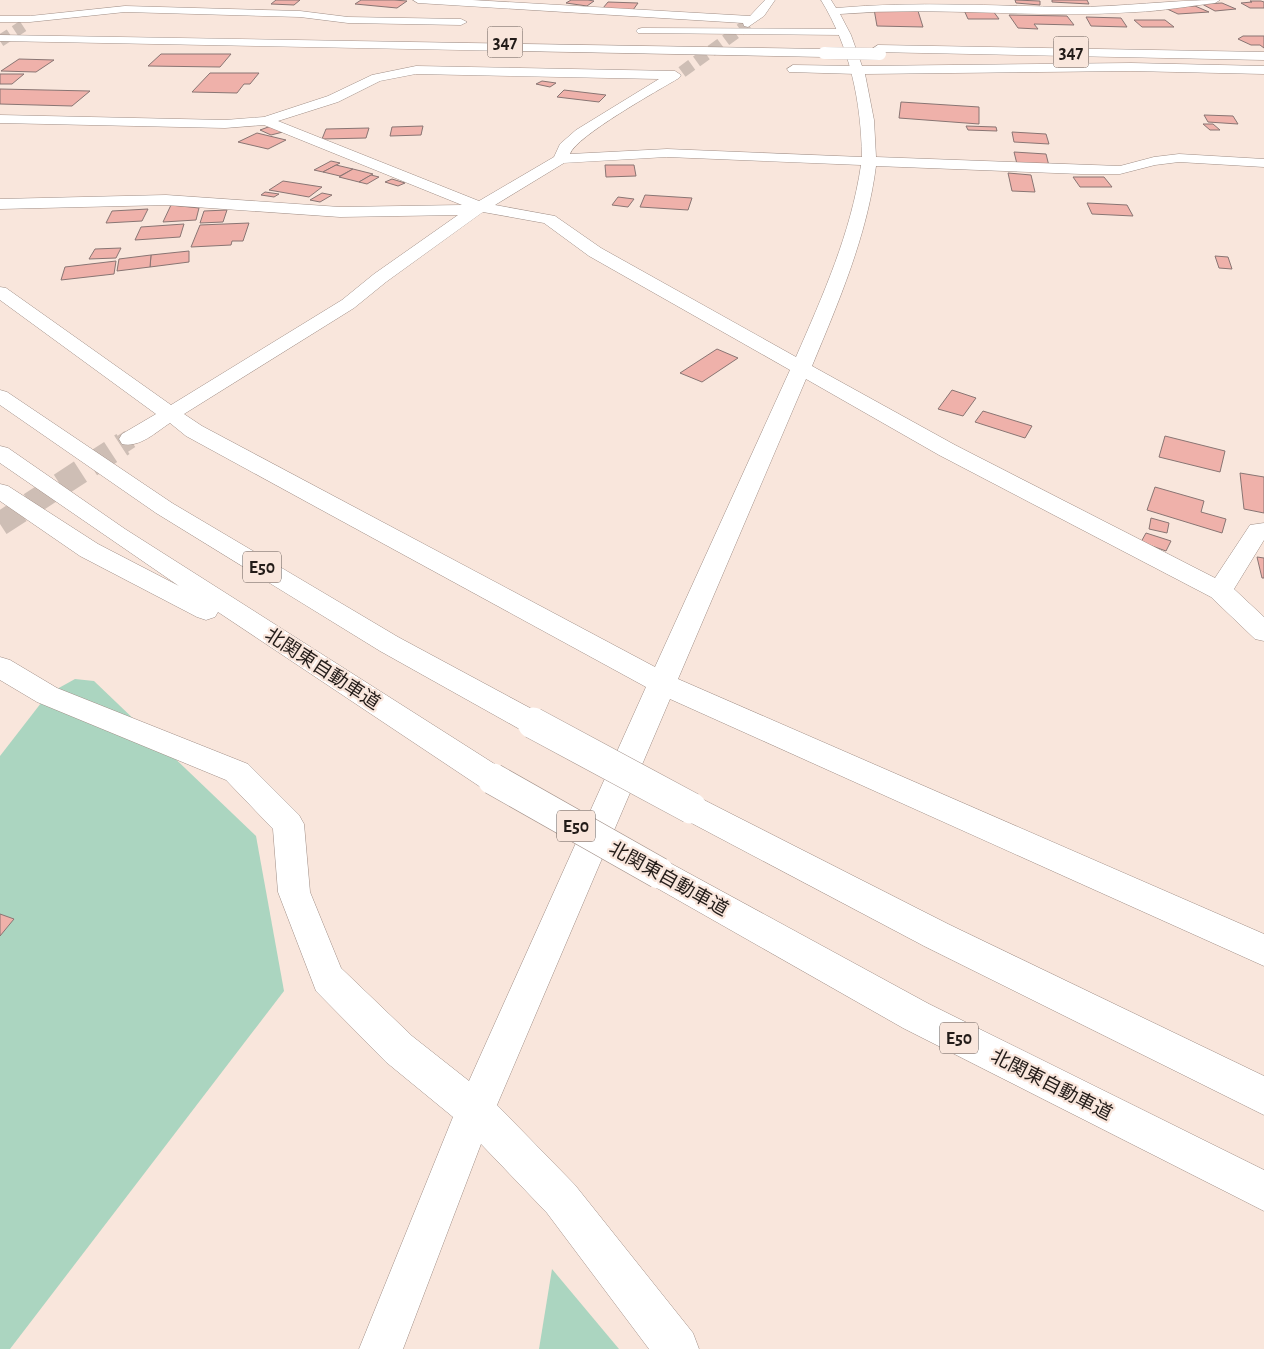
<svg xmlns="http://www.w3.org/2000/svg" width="1264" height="1349" font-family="'Alegreya Sans','Noto Sans JP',sans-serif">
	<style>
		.green { fill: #abd5c0 }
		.building { fill: #efb1aa; stroke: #897573 }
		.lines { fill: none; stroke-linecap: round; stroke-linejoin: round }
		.minor-tunnel-far2 { stroke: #cebeb5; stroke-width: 12; stroke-dasharray: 12 6; stroke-linecap: butt }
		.minor-tunnel-far1 { stroke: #cebeb5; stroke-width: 19; stroke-dasharray: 19 9; stroke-linecap: butt }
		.minor-tunnel { stroke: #cebeb5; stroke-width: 24; stroke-dasharray: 24 12; stroke-linecap: butt }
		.minor-casing { stroke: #a08e86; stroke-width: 1 }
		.highway-casing { stroke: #a08e86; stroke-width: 1 }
		.minor { fill: #fff; fill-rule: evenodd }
		.highway { fill: #fff; fill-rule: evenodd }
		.highway-bridge-far1-casing { stroke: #a08e86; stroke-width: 12; stroke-linecap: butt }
		.highway-bridge-casing { stroke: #a08e86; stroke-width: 32; stroke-linecap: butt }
		.highway-bridge-far1 { stroke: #fff; stroke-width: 12 }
		.highway-bridge { stroke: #fff; stroke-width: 31 }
		.labels { text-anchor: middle; stroke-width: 4.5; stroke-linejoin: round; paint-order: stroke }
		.shield { fill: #f9e6dc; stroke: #635954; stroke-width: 1 }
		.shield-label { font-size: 18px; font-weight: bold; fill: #231c19 }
		.street-label { font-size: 19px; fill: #231c19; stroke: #f9e6dc }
	</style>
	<rect width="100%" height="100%" fill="#f9e6dc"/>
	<g class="green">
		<path d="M75 679 94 681 256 836 284 991 10 1349H0V756L48 694Z"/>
		<path d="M552 1269 619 1349H539Z"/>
	</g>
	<g class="building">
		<path d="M276 0H300L294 5 271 4Z"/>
		<path d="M361 0H394L407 1 397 8 355 4Z"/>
		<path d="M571 0H588L594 1 587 6 566 3Z"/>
		<path d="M1015 0 1040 1V5L1016 3Z"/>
		<path d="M1052 0H1087L1089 4 1052 2Z"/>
		<path d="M1250 1H1261L1264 2V8H1250L1241 3 1252 2Z"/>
		<path d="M608 2 638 3 633 10 603 8Z"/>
		<path d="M1222 3 1236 9 1215 11 1202 4Z"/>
		<path d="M1195 6 1209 12 1178 14 1165 8Z"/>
		<path d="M874 9 918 11 923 27 877 26Z"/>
		<path d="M964 10 993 11 999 19H968Z"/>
		<path d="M1009 15 1067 16 1074 25 1034 24 1038 29 1018 28Z"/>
		<path d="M1086 17 1121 18 1127 27 1091 26Z"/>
		<path d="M1134 20H1165L1174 27H1142Z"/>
		<path d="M1243 36H1264V48L1260 45H1251L1238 39Z"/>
		<path d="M161 54H231L220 67 148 66Z"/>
		<path d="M19 59 54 60 36 72 1 71Z"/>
		<path d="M210 73H259L250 84H244L237 93 192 92Z"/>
		<path d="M0 74H24L12 84H0Z"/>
		<path d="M542 81 556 83 550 87 536 84Z"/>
		<path d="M0 89 90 91 72 106 0 104Z"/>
		<path d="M564 90 606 95 599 102 557 97Z"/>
		<path d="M901 102 979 107V124L899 118Z"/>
		<path d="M1204 115 1233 116 1238 124 1208 122Z"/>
		<path d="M1203 124H1213L1220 130H1210Z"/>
		<path d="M271 126 283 132 271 135 260 130Z"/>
		<path d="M423 126 421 135 390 136 392 127Z"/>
		<path d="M966 126 996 127 997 131 968 130Z"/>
		<path d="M369 128 366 138 322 139 326 129Z"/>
		<path d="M1012 132 1046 134 1049 144 1014 142Z"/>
		<path d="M257 133 286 140 268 149 238 142Z"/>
		<path d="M1014 152 1046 154 1049 166 1017 164Z"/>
		<path d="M331 161 340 163 323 172 314 170Z"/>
		<path d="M336 165 353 169 340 176 323 172Z"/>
		<path d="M605 165H634L636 176 606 177Z"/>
		<path d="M353 169 373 174 359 182 339 177Z"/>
		<path d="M1008 173 1031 175 1035 192 1012 191Z"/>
		<path d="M371 175 379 177 367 184 359 182Z"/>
		<path d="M1073 177H1104L1112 187H1080Z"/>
		<path d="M392 179 405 183 398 186 385 182Z"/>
		<path d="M283 181 322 187 309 197 269 190Z"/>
		<path d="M265 192 279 194 274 197 261 195Z"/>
		<path d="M322 193 332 195 320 202 310 200Z"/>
		<path d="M645 195 692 198 688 210 640 207Z"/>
		<path d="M618 197 634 199 628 207 612 205Z"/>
		<path d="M1087 203 1127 205 1133 216 1092 214Z"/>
		<path d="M171 205 199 208 196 220 163 222Z"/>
		<path d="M148 209 142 221 106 223 112 211Z"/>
		<path d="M227 210 223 222 200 223 204 211Z"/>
		<path d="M249 223 243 241H232L231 245 191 247 200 225Z"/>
		<path d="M184 224 180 237 135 240 141 227Z"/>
		<path d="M121 248 116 258 89 259 95 249Z"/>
		<path d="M189 251V262L150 267 151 255Z"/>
		<path d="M151 255 150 267 117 271 119 259Z"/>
		<path d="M1215 256 1228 257 1232 269 1219 268Z"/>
		<path d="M116 261 114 274 61 280 65 267Z"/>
		<path d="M717 349 738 358 702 382 680 373Z"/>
		<path d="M952 390 976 398 963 416 938 409Z"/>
		<path d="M983 411 1032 426 1025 438 975 422Z"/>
		<path d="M1165 436 1225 451 1220 472 1159 457Z"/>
		<path d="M1240 473 1264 477V513L1244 509Z"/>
		<path d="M1155 487 1204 501 1201 512 1226 519 1222 533 1147 510Z"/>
		<path d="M1151 518 1169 523 1167 533 1149 529Z"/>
		<path d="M1146 533 1171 541 1166 551 1141 542Z"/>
		<path d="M1257 557 1264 558V578H1262Z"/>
		<path d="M0 914 14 919 0 936Z"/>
	</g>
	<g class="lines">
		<g class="minor-tunnel-far2">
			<path d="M0 41 23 26"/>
			<path d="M682 72 748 24"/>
		</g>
		<path class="minor-tunnel-far1" d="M121 445 130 439"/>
		<path class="minor-tunnel" d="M0 524 123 444"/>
		<defs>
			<g id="minor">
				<path d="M413 0H472L750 16 765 0H775L764 16 748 27 744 26 743 23 418 3Z"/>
				<path d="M821 0H831L836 8C915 1 993 6 1072 7 1122 7 1171 0 1220 0L1215 3C1189 6 1162 11 1136 12 1037 19 939 6 840 14L851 35 862 66 1131 63 1264 66V74L1131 71 865 74 874 120 876 157 1120 166 1154 157 1179 154 1264 159V167L1179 162 1155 165 1120 174H1081L876 166C867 236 839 301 812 366L955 445 1215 578 1250 525 1264 523V540L1234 589 1264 617V641L1255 639 1211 597 939 455 806 379 678 679 1264 934V966L670 699 497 1105 575 1185 693 1333 699 1349H649L547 1213 481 1144 403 1349H359L453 1117 386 1062 316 991 278 892 273 829 226 780 37 702 0 680V657L10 660 57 688 248 764 299 815 304 824 310 892 341 968 412 1036 469 1081 646 687 186 436 170 423C156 432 140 448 122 444L119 439 122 434 156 414 0 300V287L6 288 171 405 342 300 374 274 458 215 340 217 166 205 0 209V199L166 195 340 207 462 205 264 125 225 128 0 123V115L225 120 264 117 328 96 372 75 416 66 675 71 681 75 679 78C659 90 576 136 570 154L667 149 862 157C861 101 850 47 821 0ZM416 74 659 79 576 130 560 144 554 157 479 201 278 121 338 102 380 81ZM667 157 861 165C851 233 823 295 796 357L601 248 555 216 495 205 564 163ZM483 212 544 223 589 256 790 370 655 667 202 426 184 414 354 308 386 282Z"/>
				<path d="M125 6 300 11 348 17 461 19 467 22 461 25 348 23 300 17 125 12 30 22H0V16H30Z"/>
			</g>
			<g id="highway">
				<path d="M642 28 844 29 850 32 844 35 638 33 636 31 638 29Z"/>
				<path d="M0 35 824 49 830 53 824 57 0 41Z"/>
				<path d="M878 45 1264 52V60L874 52 872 49Z"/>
				<path d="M793 65 857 66 863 70 857 74 789 72 787 69Z"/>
				<path d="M0 390 7 392 172 503 398 637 543 715 547 723 543 731 533 734 523 731 380 651 156 513 0 405Z"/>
				<path d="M0 446 8 448 125 529 504 770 508 779 504 788 493 791 482 788 218 612 215 617 206 620 197 617 80 556 0 501V484L8 486 98 544 179 586 0 463Z"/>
				<path d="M691 795 702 799 948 924 1264 1076V1115L924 946 680 817 676 808 680 799Z"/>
				<path d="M659 859 670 863 929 1004 1264 1170V1211L903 1028 648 883 643 873 648 863Z"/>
			</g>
		</defs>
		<use href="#minor" class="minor-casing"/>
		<use href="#highway" class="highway-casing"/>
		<use href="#minor" class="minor"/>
		<use href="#highway" class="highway"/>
		<defs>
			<path id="highway-bridge-far1" d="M824 53 880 54"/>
			<g id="highway-bridge">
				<path d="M533 723 691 808"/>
				<path d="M493 779 659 873"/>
			</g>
		</defs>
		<use href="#highway-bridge-far1" class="highway-bridge-far1-casing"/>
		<use href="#highway-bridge" class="highway-bridge-casing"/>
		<use href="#highway-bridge-far1" class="highway-bridge-far1"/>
		<use href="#highway-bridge" class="highway-bridge"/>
	</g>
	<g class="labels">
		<g class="shield">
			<rect x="487.5" y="26.5" width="35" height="31" rx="4"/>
			<rect x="1053.5" y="36.5" width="35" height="31" rx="4"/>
			<rect x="243" y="551.5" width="38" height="31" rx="4"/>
			<rect x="557" y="810.5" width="38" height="31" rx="4"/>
			<rect x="940" y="1022.5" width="38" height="31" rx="4"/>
		</g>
		<g class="shield-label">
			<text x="505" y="48">347</text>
			<text x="1071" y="58">347</text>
			<text x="262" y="573">E50</text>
			<text x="576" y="832">E50</text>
			<text x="959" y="1044">E50</text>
		</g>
		<g class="street-label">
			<text transform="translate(323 668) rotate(33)" y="7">北関東自動車道</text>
			<text transform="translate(669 878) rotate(29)" y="7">北関東自動車道</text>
			<text transform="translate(1052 1084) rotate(27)" y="7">北関東自動車道</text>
		</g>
	</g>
</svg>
